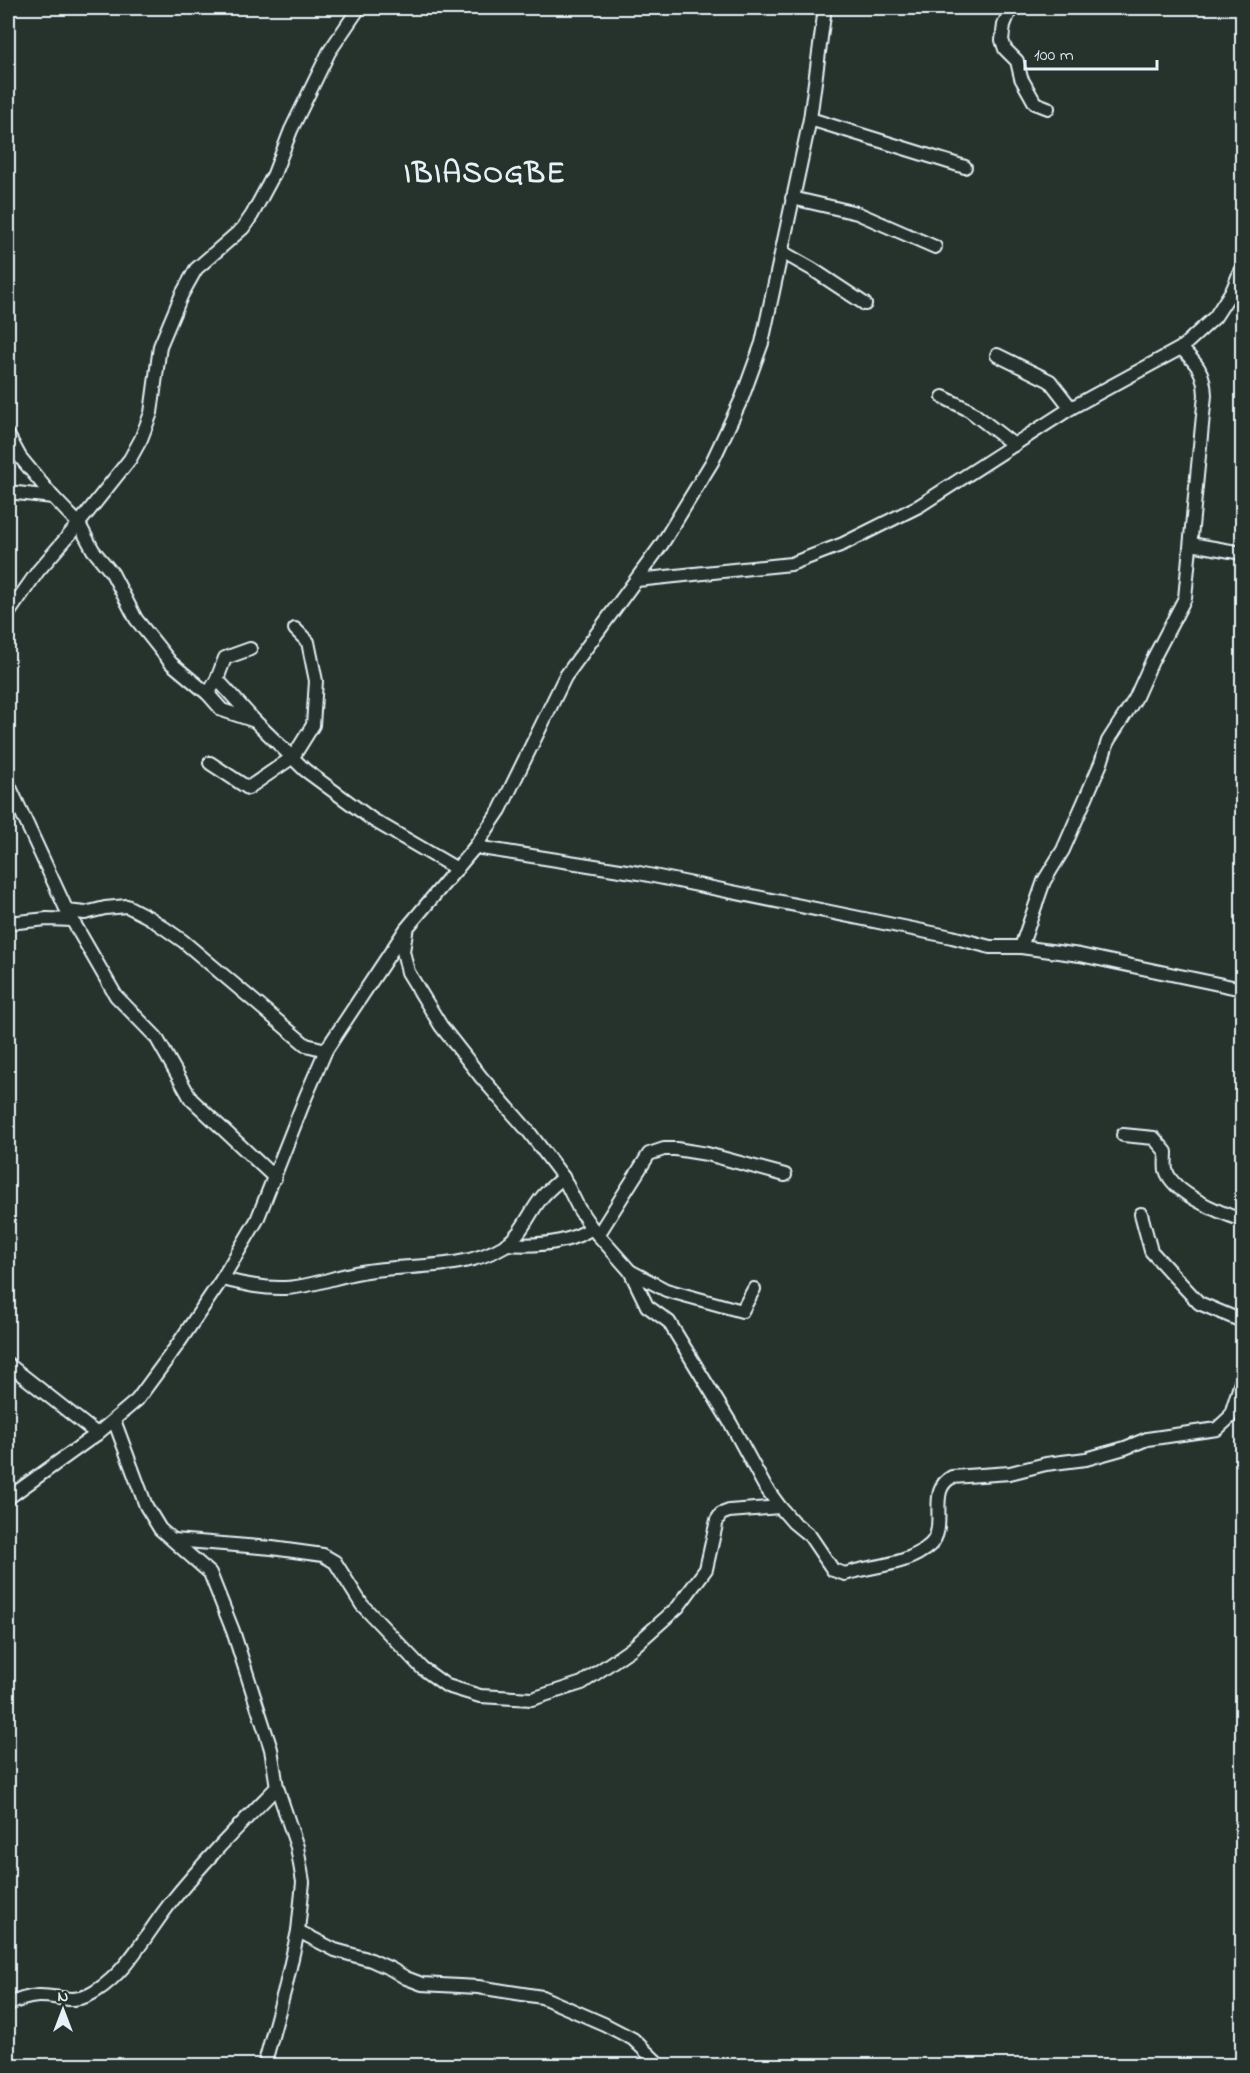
<svg xmlns="http://www.w3.org/2000/svg" width="1250" height="2073" font-family="'Indie Flower',sans-serif">
	<style>
		.lines { fill: none; stroke-linecap: round; stroke-linejoin: round }
		.minor-casing { stroke: #e8f1f8; stroke-width: 16 }
		.minor { stroke: #26332d; stroke-width: 12 }
		.labels { text-anchor: middle; stroke-width: 4.5; stroke-linejoin: round; paint-order: stroke }
		.district-label { font-size: 30px; font-weight: bold; letter-spacing: 1.5px; fill: #e8f1f8; stroke: #26332d }
	</style>
	<rect width="100%" height="100%" fill="#26332d"/>
	<filter id="ink" filterUnits="userSpaceOnUse"><feTurbulence type="fractalNoise" baseFrequency=".0167" numOctaves="2"/><feDisplacementMap in="SourceGraphic" scale="12" xChannelSelector="R" yChannelSelector="G"/><feConvolveMatrix kernelMatrix="1 2 1 2 8 2 1 2 1" color-interpolation-filters="sRGB"/></filter>
	<g filter="url(#ink)">
		<g class="lines">
			<defs>
				<g id="minor">
					<path d="M1011 8 1004 25 1002 40 1005 49 1017 61 1021 78 1035 103 1048 108"/>
					<path d="M810 119 965 167"/>
					<path d="M792 198 857 213 935 247"/>
					<path d="M782 252 812 269 865 304"/>
					<path d="M997 355 1050 381 1071 408"/>
					<path d="M943 397 969 410 1014 445"/>
					<path d="M8 435 20 457 53 497 79 524 93 550 112 573 136 619 171 663 208 694 222 710 255 721 305 770 373 820 457 869"/>
					<path d="M8 492 53 497"/>
					<path d="M1191 544 1242 553"/>
					<path d="M637 580 791 564 843 544 919 506 1071 408 1181 348 1215 317 1233 289 1242 267"/>
					<path d="M8 614 38 571 76 527 130 459 141 439 151 413 160 346 182 294 196 269 243 228 252 215 274 174 291 130 329 52 359 8"/>
					<path d="M217 679 254 720"/>
					<path d="M208 694 217 679 225 658 250 649"/>
					<path d="M210 763 248 788 293 757 313 725 316 681 308 642 295 629"/>
					<path d="M8 783 67 911 116 996 156 1037 191 1099 275 1178"/>
					<path d="M475 847 639 873 952 937 990 947H1021L1080 955 1242 989"/>
					<path d="M67 911 85 913 105 908 127 906 150 918 183 941 306 1045 326 1050"/>
					<path d="M8 923 47 919 73 920"/>
					<path d="M406 933 403 951 408 972 441 1026 481 1077 529 1132 563 1177 579 1209 592 1228 630 1271 647 1306 669 1322 731 1424 764 1485 780 1507 793 1522 810 1536 833 1570 845 1574C873 1565 907 1566 930 1545 949 1527 926 1490 952 1477L1010 1473 1046 1464 1086 1459 1125 1448 1147 1439 1217 1429 1230 1417 1242 1379"/>
					<path d="M1021 947 1044 881 1063 850 1101 763 1108 741 1135 699 1152 661 1185 598 1205 395C1204 371 1197 364 1181 348"/>
					<path d="M1123 1135 1154 1138 1166 1152C1166 1157 1165 1165 1166 1170 1173 1194 1221 1213 1242 1220"/>
					<path d="M1141 1214 1151 1251 1172 1274 1199 1303 1242 1321"/>
					<path d="M598 1235 649 1154 664 1149H676L707 1154 785 1175"/>
					<path d="M506 1244C534 1246 568 1244 592 1228"/>
					<path d="M630 1271 666 1290 742 1311 754 1289"/>
					<path d="M222 1279C243 1284 264 1289 285 1288 312 1287 336 1276 361 1272 409 1263 461 1272 504 1246 523 1234 529 1212 543 1196 549 1189 557 1183 563 1177"/>
					<path d="M8 1364 97 1434"/>
					<path d="M114 1420 146 1506 160 1529 210 1573 233 1631 271 1749 277 1787 297 1847 303 1882 298 1931 286 1985 264 2066"/>
					<path d="M8 1498 97 1434 137 1400 176 1347 222 1279 257 1220 306 1096 326 1050 406 929 475 847 500 810 565 677 662 544 712 462 742 398 762 343 810 119 825 8"/>
					<path d="M174 1540 272 1548 323 1555 335 1562 362 1605 422 1668 447 1686 480 1696 532 1699 582 1683 631 1649 678 1607 706 1569 717 1520 721 1514 729 1511 780 1507"/>
					<path d="M298 1931 335 1950 371 1960 391 1969 406 1978 422 1984 478 1987 542 1997 604 2024 633 2039 661 2066"/>
					<path d="M8 2005C17 2000 27 1997 38 1996 59 1995 73 2006 96 1991 129 1970 147 1932 172 1901 204 1861 241 1824 277 1787"/>
				</g>
			</defs>
			<use href="#minor" class="minor-casing"/>
			<use href="#minor" class="minor"/>
		</g>
	</g>
	<g class="labels">
		<g class="district-label">
			<text x="485" y="182">IBIASOGBE</text>
		</g>
	</g>
	<rect width="1250" height="2073" fill="none" stroke="#26332d" stroke-width="30"/>
	<rect x="15" y="15" width="1220" height="2043" fill="none" stroke="#e8f1f8" stroke-width="2" filter="url(#ink)"/>
	<g transform="translate(63 2010)" stroke="#26332d" stroke-width="4.5" paint-order="stroke">
	<path d="M0-4.5L10 22L0 15L-10 22Z" fill="#e8f1f8"/>
	<text y="-9" font-size="16" font-weight="bold" text-anchor="middle" fill="#e8f1f8">N</text>
	</g>
	<path d="M1025 60v9h132v-9" fill="none" stroke="#e8f1f8" stroke-width="3"/>
	<text x="1034" y="60" font-size="18" fill="#e8f1f8" stroke="#26332d" stroke-width="4.5" paint-order="stroke">100 m</text>
</svg>
